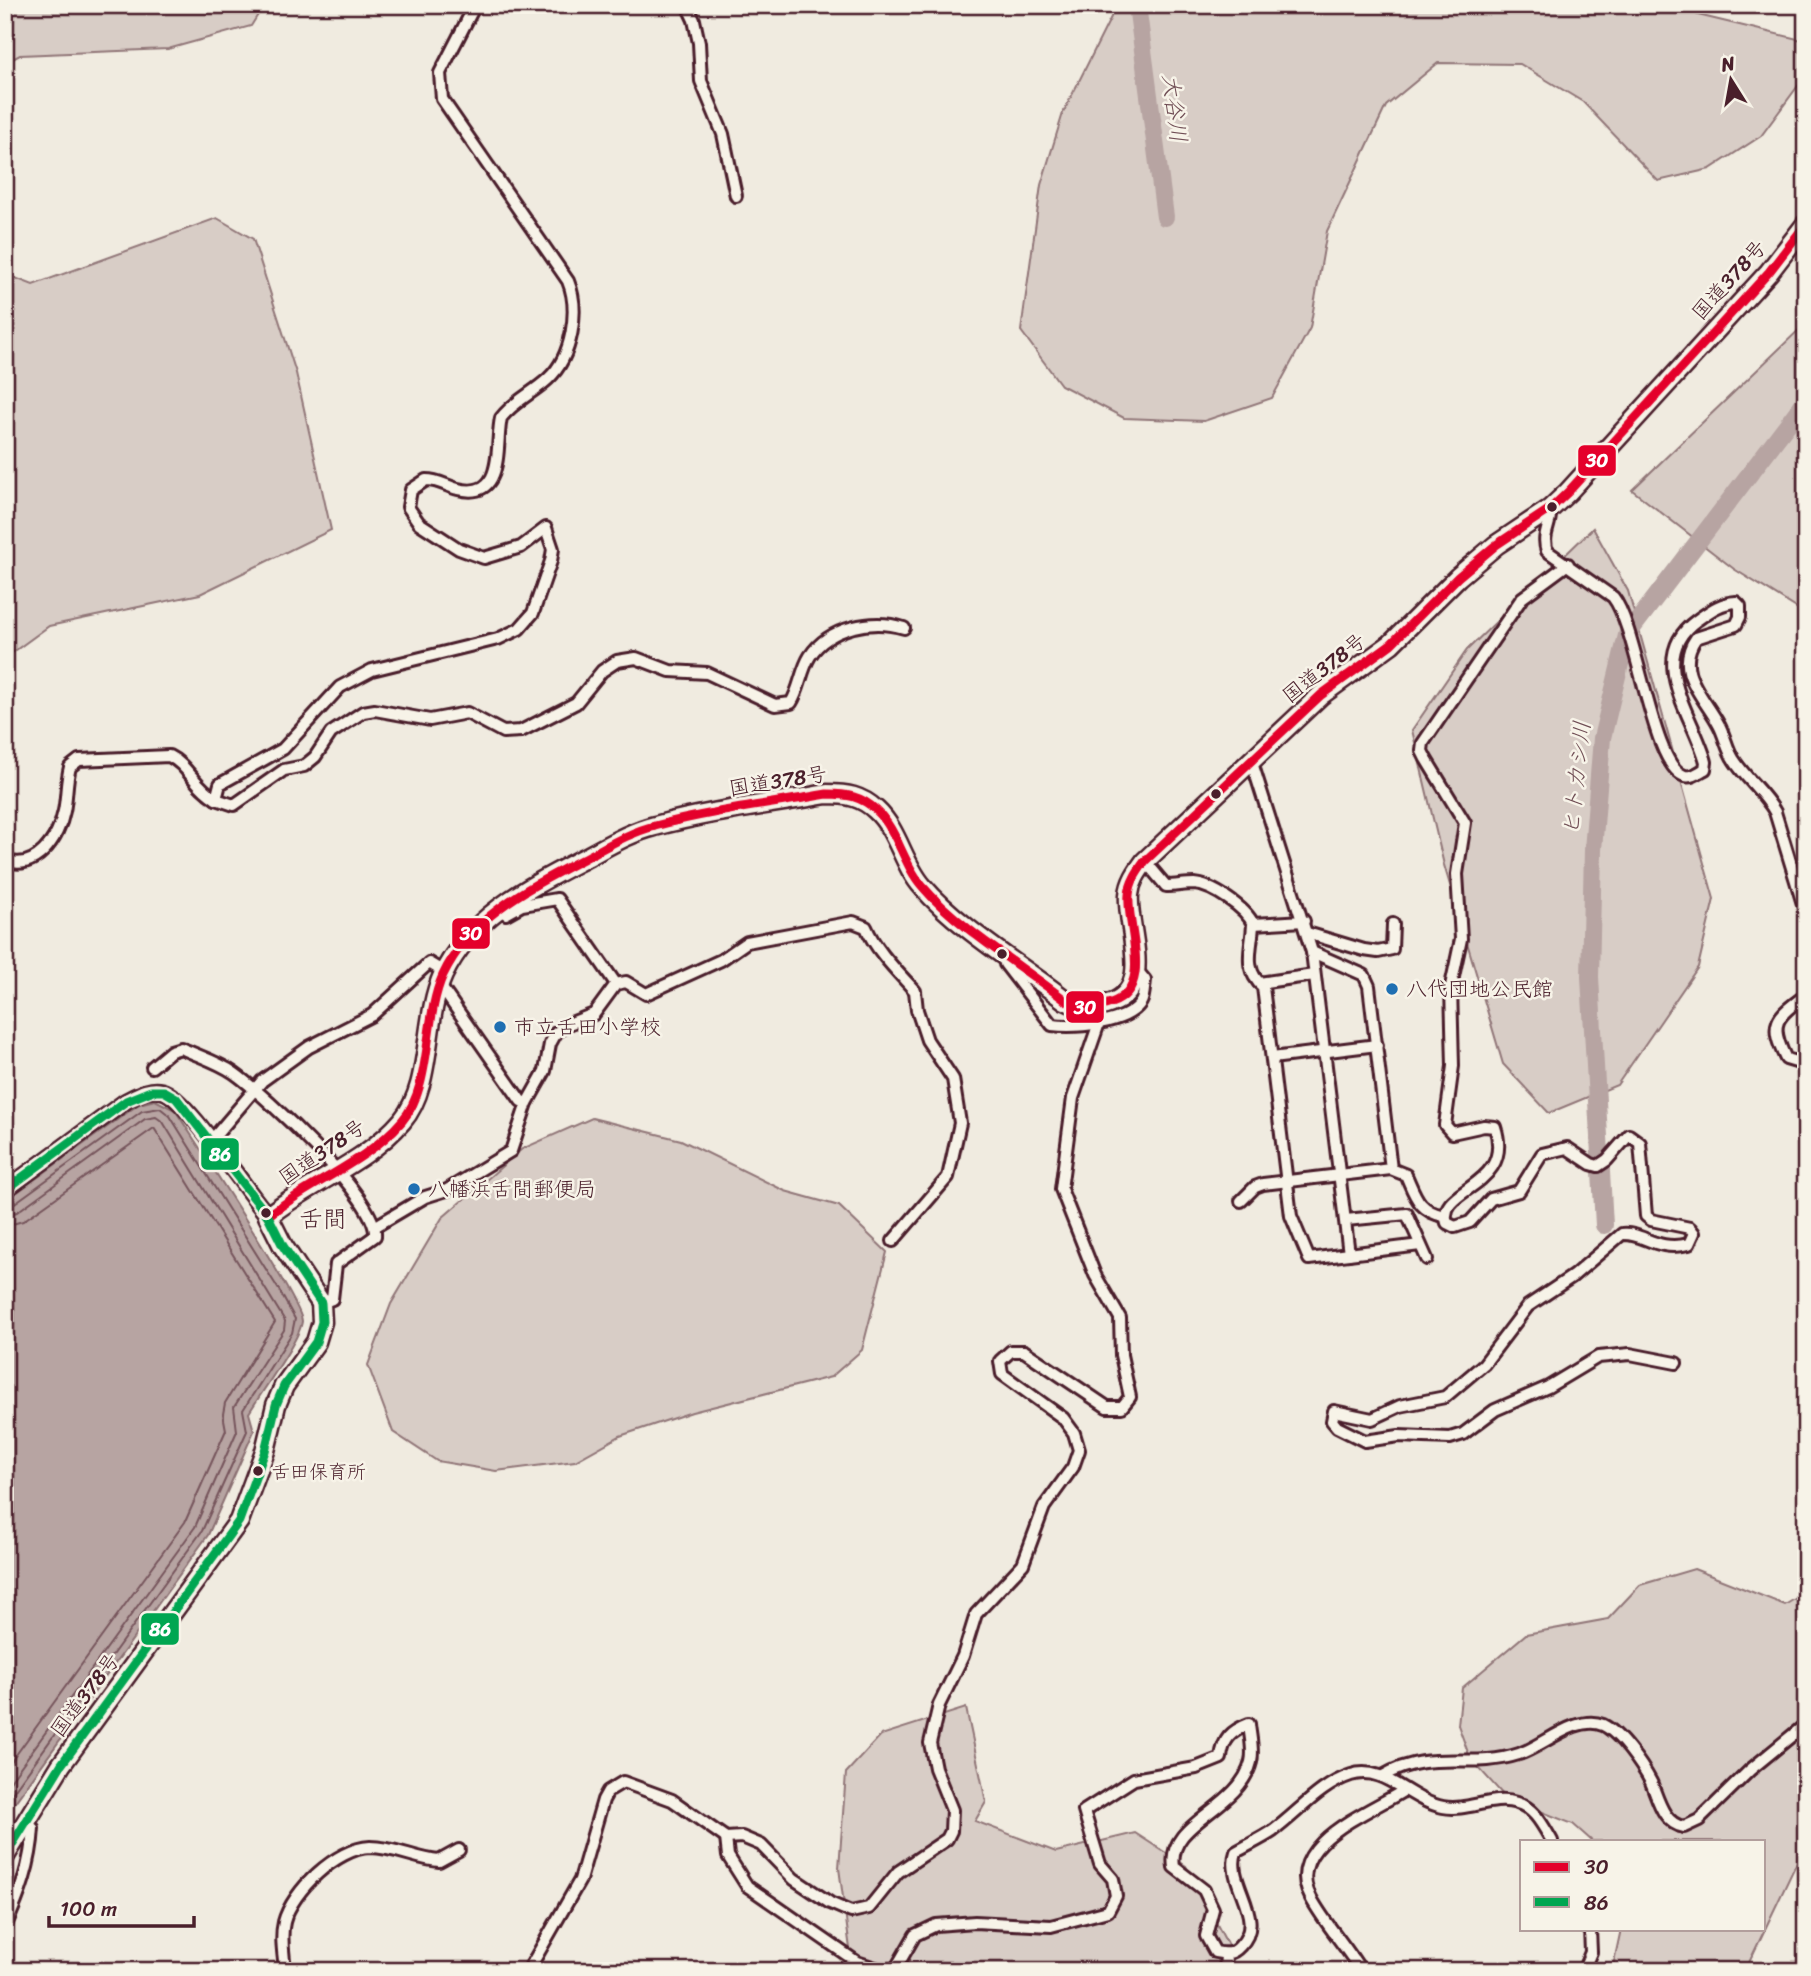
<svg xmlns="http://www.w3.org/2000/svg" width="1811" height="1976" font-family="Sriracha,'Klee One',sans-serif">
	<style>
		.green { fill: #d8cdc6; stroke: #917678; stroke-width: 2 }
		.water { fill: #b7a4a2; stroke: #8b6f72; stroke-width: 2 }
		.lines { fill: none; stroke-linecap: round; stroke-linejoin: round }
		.shore { stroke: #76545b; stroke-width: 2 }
		.river { stroke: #b7a4a2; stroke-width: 18 }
		.minor-casing { stroke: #4a1f2b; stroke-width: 16 }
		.secondary-casing { stroke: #4a1f2b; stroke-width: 19 }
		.trunk-casing { stroke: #4a1f2b; stroke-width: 23 }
		.minor { stroke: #f7f3e8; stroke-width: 10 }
		.secondary { stroke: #f7f3e8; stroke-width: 14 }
		.trunk { stroke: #f7f3e8; stroke-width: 18 }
		.bus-1-casing { stroke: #f7f3e8; stroke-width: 14 }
		.bus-2-casing { stroke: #f7f3e8; stroke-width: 14 }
		.bus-1 { stroke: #e4002b; stroke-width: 9 }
		.bus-2 { stroke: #00a651; stroke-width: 9 }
		.bus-dot { fill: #4a1f2b; stroke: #f7f3e8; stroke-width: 2.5 }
		.poi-dot { fill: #1f6fb2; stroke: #f7f3e8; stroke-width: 2.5 }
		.labels { text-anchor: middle; stroke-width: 5; stroke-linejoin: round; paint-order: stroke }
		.bus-label { font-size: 19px; fill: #4a1f2b; stroke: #f7f3e8; text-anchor: start }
		.street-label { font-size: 21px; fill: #4a1f2b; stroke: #f7f3e8 }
		.poi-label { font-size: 21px; fill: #4a1f2b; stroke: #f7f3e8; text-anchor: start }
		.water-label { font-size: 23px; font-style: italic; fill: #704e55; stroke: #f7f3e8 }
		.quarter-label { font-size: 24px; fill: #4a1f2b; stroke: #f7f3e8 }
		.line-badge { stroke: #f7f3e8; stroke-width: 2.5 }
		.badge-label { font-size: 19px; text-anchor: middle; font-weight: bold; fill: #fff }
	</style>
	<rect width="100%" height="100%" fill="#f0ebe0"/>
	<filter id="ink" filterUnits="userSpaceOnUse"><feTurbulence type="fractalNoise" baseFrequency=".0143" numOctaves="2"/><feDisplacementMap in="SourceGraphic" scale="14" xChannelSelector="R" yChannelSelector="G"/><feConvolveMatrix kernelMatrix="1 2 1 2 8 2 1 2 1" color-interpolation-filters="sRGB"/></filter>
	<g filter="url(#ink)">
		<g class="green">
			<path d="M5 5H264L251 26 168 49 20 55 5 63Z"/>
			<path d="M1117 5H1678L1698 15 1806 41V75L1761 136 1710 169 1658 181 1583 102 1520 64 1438 63 1386 106 1327 231 1310 328 1272 398 1204 421 1124 418 1061 385 1021 331 1041 185 1063 113Z"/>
			<path d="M217 218 253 239 296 373 331 530 200 594 49 626 5 658V274L33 285Z"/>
			<path d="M1806 323V614L1734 569 1632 490Z"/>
			<path d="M1593 528 1628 591 1714 899 1698 967 1617 1085 1549 1113 1503 1064 1444 865 1412 730 1467 650Z"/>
			<path d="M592 1118 681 1140 785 1191 839 1206 887 1252 862 1350 831 1377 692 1412 620 1436 575 1461 496 1471 437 1461 393 1432 368 1365 391 1304 442 1218 522 1149Z"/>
			<path d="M1694 1569 1785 1605 1806 1592V1830L1797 1862 1745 1971H1612L1621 1929H1764V1841H1592L1573 1824 1505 1797 1470 1758 1458 1725 1462 1688 1526 1634 1608 1619 1640 1585Z"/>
			<path d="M966 1708 986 1802 975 1821 1056 1852 1135 1833 1186 1866 1232 1953 1228 1971H853L839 1868 846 1773 881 1735Z"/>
		</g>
		<path class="water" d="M155 1100 175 1110C193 1138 302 1302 302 1321 301 1338 260 1394 249 1413L254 1431 208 1535 5 1816V1201L139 1104Z"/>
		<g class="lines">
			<g class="shore">
				<path d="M5 1206 12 1205 142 1111 160 1108 170 1116 279 1290 295 1319 292 1333 243 1410 247 1431 202 1531 5 1803"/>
				<path d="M5 1215 17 1212 145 1119 156 1117 163 1122 285 1321 284 1330 234 1407 237 1431 195 1527 5 1788"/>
				<path d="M5 1226 23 1221 154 1128 275 1322 225 1403 223 1414 226 1430 185 1522 5 1770"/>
			</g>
			<g class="river">
				<path d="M1137 5 1165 217"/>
				<path d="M1604 1225 1590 977 1593 850 1602 738 1627 635 1806 400"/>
			</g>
			<defs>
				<g id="minor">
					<path d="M475 5 440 73 442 99 568 281C580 310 572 357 548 379 533 393 514 401 501 418 495 444 506 501 458 489 446 486 439 480 426 480L411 490 408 507 419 523 459 549 484 558 521 547 546 528 553 549 551 561 533 613 519 629 498 639 372 670 340 687 283 749 220 784 216 799 234 805 284 770 304 766 315 757 331 733 363 712 375 710 430 720 467 713 503 732 521 731 576 703 602 671 617 661 636 658 670 671 707 673 775 705 791 703C800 689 801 670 810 656 829 627 873 618 904 628"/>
					<path d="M687 5 694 20 699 43 701 81 723 134 736 196"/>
					<path d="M1550 509C1552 525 1541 534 1547 551L1613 597C1638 628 1652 768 1685 776 1692 778 1699 772 1705 769L1706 762C1694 716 1644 658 1697 620 1710 611 1720 603 1736 602L1740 606V617L1736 625 1696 638C1673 671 1704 696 1719 725 1725 736 1727 750 1734 760 1746 779 1764 792 1775 812L1806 914"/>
					<path d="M1568 564 1522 598 1423 743 1422 751 1426 759 1465 823 1457 874 1461 939 1451 986 1453 1066 1445 1125 1452 1133 1484 1126 1495 1127C1515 1189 1435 1187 1447 1223L1455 1227 1470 1222 1491 1199 1519 1191 1542 1154 1567 1148 1591 1164 1598 1166 1607 1160 1629 1135 1640 1143 1646 1216 1651 1220 1690 1228 1694 1233 1689 1244C1655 1252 1644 1232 1622 1234L1573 1276 1528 1306 1484 1364 1445 1397 1400 1406 1372 1419 1334 1411 1332 1421 1337 1427 1365 1441 1399 1436 1450 1438 1463 1434 1495 1410 1548 1387 1598 1357 1630 1354 1676 1363"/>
					<path d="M1249 761 1254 769 1312 952 1349 1254"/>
					<path d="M5 860C35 873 59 838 64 811 67 797 66 782 70 767L79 760 169 756C188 765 194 786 216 799"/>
					<path d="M1145 861 1166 886C1175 886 1185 884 1194 884 1212 885 1246 908 1253 924L1304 921"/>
					<path d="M506 914 522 905 557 899 616 984"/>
					<path d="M1253 924C1252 950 1242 968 1263 987L1291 1216 1309 1259 1420 1245"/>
					<path d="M1307 933 1364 950 1378 952 1392 949 1393 924"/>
					<path d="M1312 952 1364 975 1369 986 1391 1169"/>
					<path d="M1005 964 1052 1025C1074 1028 1128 1024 1141 1002 1144 997 1144 987 1145 980L1135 968"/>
					<path d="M1259 983 1314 975"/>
					<path d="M439 984 521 1101 527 1103"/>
					<path d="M1806 995C1776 1017 1768 1023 1786 1059L1806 1065"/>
					<path d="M1272 1058 1377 1045"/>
					<path d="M152 1067 171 1051 181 1048C198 1056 218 1062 234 1073 265 1095 379 1200 375 1236L336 1264 332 1299 321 1303"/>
					<path d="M210 1142 262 1081 309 1047 372 1015 429 963 444 972"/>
					<path d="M1241 1201 1255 1187 1263 1184 1391 1169 1406 1175C1415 1195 1418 1211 1444 1216"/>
					<path d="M1346 1220 1407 1214 1427 1259"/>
					<path d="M376 1226 425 1197 447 1190 511 1151 527 1103 545 1071 550 1044 556 1033 566 1025 594 1014 616 984 626 982 646 994 721 960 747 942 853 922 866 927C876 951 898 972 915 991L917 1010 927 1040 953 1079 960 1123 948 1177 893 1241"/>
					<path d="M1383 1776C1431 1748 1469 1770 1519 1754 1544 1746 1576 1714 1603 1725 1620 1733 1642 1765 1651 1782 1658 1798 1663 1824 1684 1827L1699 1820 1750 1770 1806 1724"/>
					<path d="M726 1838 728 1856 747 1886 857 1962 885 1971 896 1968 915 1935 936 1925 975 1922 1051 1926 1108 1911 1116 1896 1113 1879 1100 1864 1084 1811 1134 1779 1196 1768 1221 1758C1223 1739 1231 1731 1249 1724 1250 1736 1254 1750 1251 1762 1239 1810 1166 1822 1174 1867L1204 1890 1213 1909 1206 1936 1215 1952C1226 1954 1232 1955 1240 1946 1268 1918 1225 1883 1236 1852 1248 1845 1261 1839 1273 1831 1299 1812 1320 1785 1351 1775 1384 1764 1408 1800 1443 1807 1468 1812 1492 1795 1517 1803 1535 1808 1543 1826 1552 1841"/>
					<path d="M5 1927C20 1894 31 1864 33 1828L24 1823"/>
					<path d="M285 1971C284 1955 280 1938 284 1922 292 1891 337 1848 370 1847 395 1847 415 1859 439 1861L459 1850"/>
					<path d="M528 1971 580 1880 603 1800 608 1791 623 1782 672 1800 726 1838 742 1837 761 1845 794 1879 830 1903 851 1912 869 1908 898 1872 947 1839 951 1831 952 1810 935 1768 930 1743 939 1705 963 1656 976 1614 1023 1564 1044 1507 1073 1467 1079 1450 1074 1433 1063 1418 1002 1374 1000 1361 1011 1351H1024L1107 1407H1122L1130 1397 1121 1355 1120 1318 1095 1275 1061 1189 1073 1098 1099 1023"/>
					<path d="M1225 1971 1226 1954"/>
					<path d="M1361 1971C1346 1946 1325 1924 1311 1898 1282 1845 1368 1813 1403 1791"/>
					<path d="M1583 1971 1591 1952 1590 1929"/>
				</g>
				<path id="secondary" d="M5 1190 126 1101C138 1095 148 1088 162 1091 186 1096 247 1193 268 1216"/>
				<path id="trunk" d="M5 1856 61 1765 239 1521 265 1451 276 1405 284 1386 316 1342 322 1322 321 1303 283 1246 268 1216C310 1182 366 1163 402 1121 433 1085 423 1019 443 975 471 916 528 888 583 859 606 847 630 832 655 826 711 811 770 804 827 794 847 794 861 796 876 810 898 830 903 865 923 887 957 927 1023 967 1065 1000 1083 1009 1093 1010 1111 1003 1155 988 1126 927 1129 895 1130 882 1137 872 1145 861L1321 695 1391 644 1458 577 1496 545 1550 509 1568 492 1769 272 1806 224"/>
			</defs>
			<use href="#minor" class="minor-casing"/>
			<use href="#secondary" class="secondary-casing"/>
			<use href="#trunk" class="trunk-casing"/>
			<use href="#minor" class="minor"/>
			<use href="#secondary" class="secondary"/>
			<use href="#trunk" class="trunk"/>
			<defs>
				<path id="bus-1" d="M268 1216C310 1182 366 1163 402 1121 433 1085 423 1019 443 975 471 916 528 888 583 859 606 847 630 832 655 826 711 811 770 804 827 794 847 794 861 796 876 810 898 830 903 865 923 887 957 927 1023 967 1065 1000 1083 1009 1093 1010 1111 1003 1155 988 1126 927 1129 895 1130 882 1137 872 1145 861L1321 695 1391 644 1458 577 1496 545 1550 509 1568 492 1769 272 1806 224"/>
				<path id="bus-2" d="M5 1190 126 1101 151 1091H164L176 1098 268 1216 283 1246 321 1303 322 1322 316 1342 284 1386 276 1405 265 1451 239 1521 61 1765 5 1856"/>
			</defs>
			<use href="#bus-1" class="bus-1-casing"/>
			<use href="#bus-2" class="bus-2-casing"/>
			<use href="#bus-1" class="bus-1"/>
			<use href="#bus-2" class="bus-2"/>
		</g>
	</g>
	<g class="bus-dot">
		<circle cx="1552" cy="507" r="6"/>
		<circle cx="1216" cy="794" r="6"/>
		<circle cx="1002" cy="954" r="6"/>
		<circle cx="266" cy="1213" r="6"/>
		<circle cx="258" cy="1471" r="6"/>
	</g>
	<g class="poi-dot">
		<circle cx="1392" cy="989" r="7"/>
		<circle cx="500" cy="1027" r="7"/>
		<circle cx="414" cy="1189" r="7"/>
	</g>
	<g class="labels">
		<g class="bus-label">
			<text x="271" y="1478">舌田保育所</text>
		</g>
		<g class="street-label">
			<text transform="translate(1729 280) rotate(-48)" y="7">国道378号</text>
			<text transform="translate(1324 668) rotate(-38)" y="7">国道378号</text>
			<text transform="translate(778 781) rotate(-9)" y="7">国道378号</text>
			<text transform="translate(322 1152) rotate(-34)" y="7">国道378号</text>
			<text transform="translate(85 1695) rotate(-53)" y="7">国道378号</text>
		</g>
		<g class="poi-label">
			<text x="1406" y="996">八代団地公民館</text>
			<text x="514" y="1034">市立舌田小学校</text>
			<text x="428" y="1196">八幡浜舌間郵便局</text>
		</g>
		<g class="water-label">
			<text transform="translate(1175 108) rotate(83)" y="8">大谷川</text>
			<text transform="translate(1576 778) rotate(-84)" y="8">ヒトカシ川</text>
		</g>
		<g class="quarter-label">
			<text x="323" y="1227">舌間</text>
		</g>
	</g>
	<g class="line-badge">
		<rect x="1577" y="444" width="40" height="33" rx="7" fill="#e4002b"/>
		<rect x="451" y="917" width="40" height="33" rx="7" fill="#e4002b"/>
		<rect x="1065" y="990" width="40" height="34" rx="7" fill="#e4002b"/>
		<rect x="200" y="1137" width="40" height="34" rx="7" fill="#00a651"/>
		<rect x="140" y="1612" width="40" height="34" rx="7" fill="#00a651"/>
	</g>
	<g class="badge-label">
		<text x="1597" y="467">30</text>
		<text x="471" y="940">30</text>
		<text x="1085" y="1014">30</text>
		<text x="220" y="1161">86</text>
		<text x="160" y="1636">86</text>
	</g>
	<rect width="1811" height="1976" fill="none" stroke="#f7f3e8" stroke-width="28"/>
	<rect x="14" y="14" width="1783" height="1948" fill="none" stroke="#4a1f2b" stroke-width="2.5" filter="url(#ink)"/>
	<rect x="1520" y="1840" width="245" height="91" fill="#f7f3e8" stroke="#b29e9c" stroke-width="2"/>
	<rect x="1534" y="1862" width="35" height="10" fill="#e4002b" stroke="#b29e9c" stroke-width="2"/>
	<text x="1584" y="1874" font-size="21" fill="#4a1f2b">30</text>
	<rect x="1534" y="1897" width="35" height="10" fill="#00a651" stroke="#b29e9c" stroke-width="2"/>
	<text x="1584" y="1910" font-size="21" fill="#4a1f2b">86</text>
	<g transform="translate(1731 80) rotate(349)" stroke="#f7f3e8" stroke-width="5" paint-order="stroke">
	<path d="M0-5L12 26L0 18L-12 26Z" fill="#4a1f2b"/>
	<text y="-10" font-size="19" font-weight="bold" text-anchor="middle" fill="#4a1f2b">N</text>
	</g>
	<path d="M49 1916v10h145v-10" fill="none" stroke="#4a1f2b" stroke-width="3.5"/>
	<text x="60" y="1916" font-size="21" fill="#4a1f2b" stroke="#f7f3e8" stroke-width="5" paint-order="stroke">100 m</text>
</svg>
